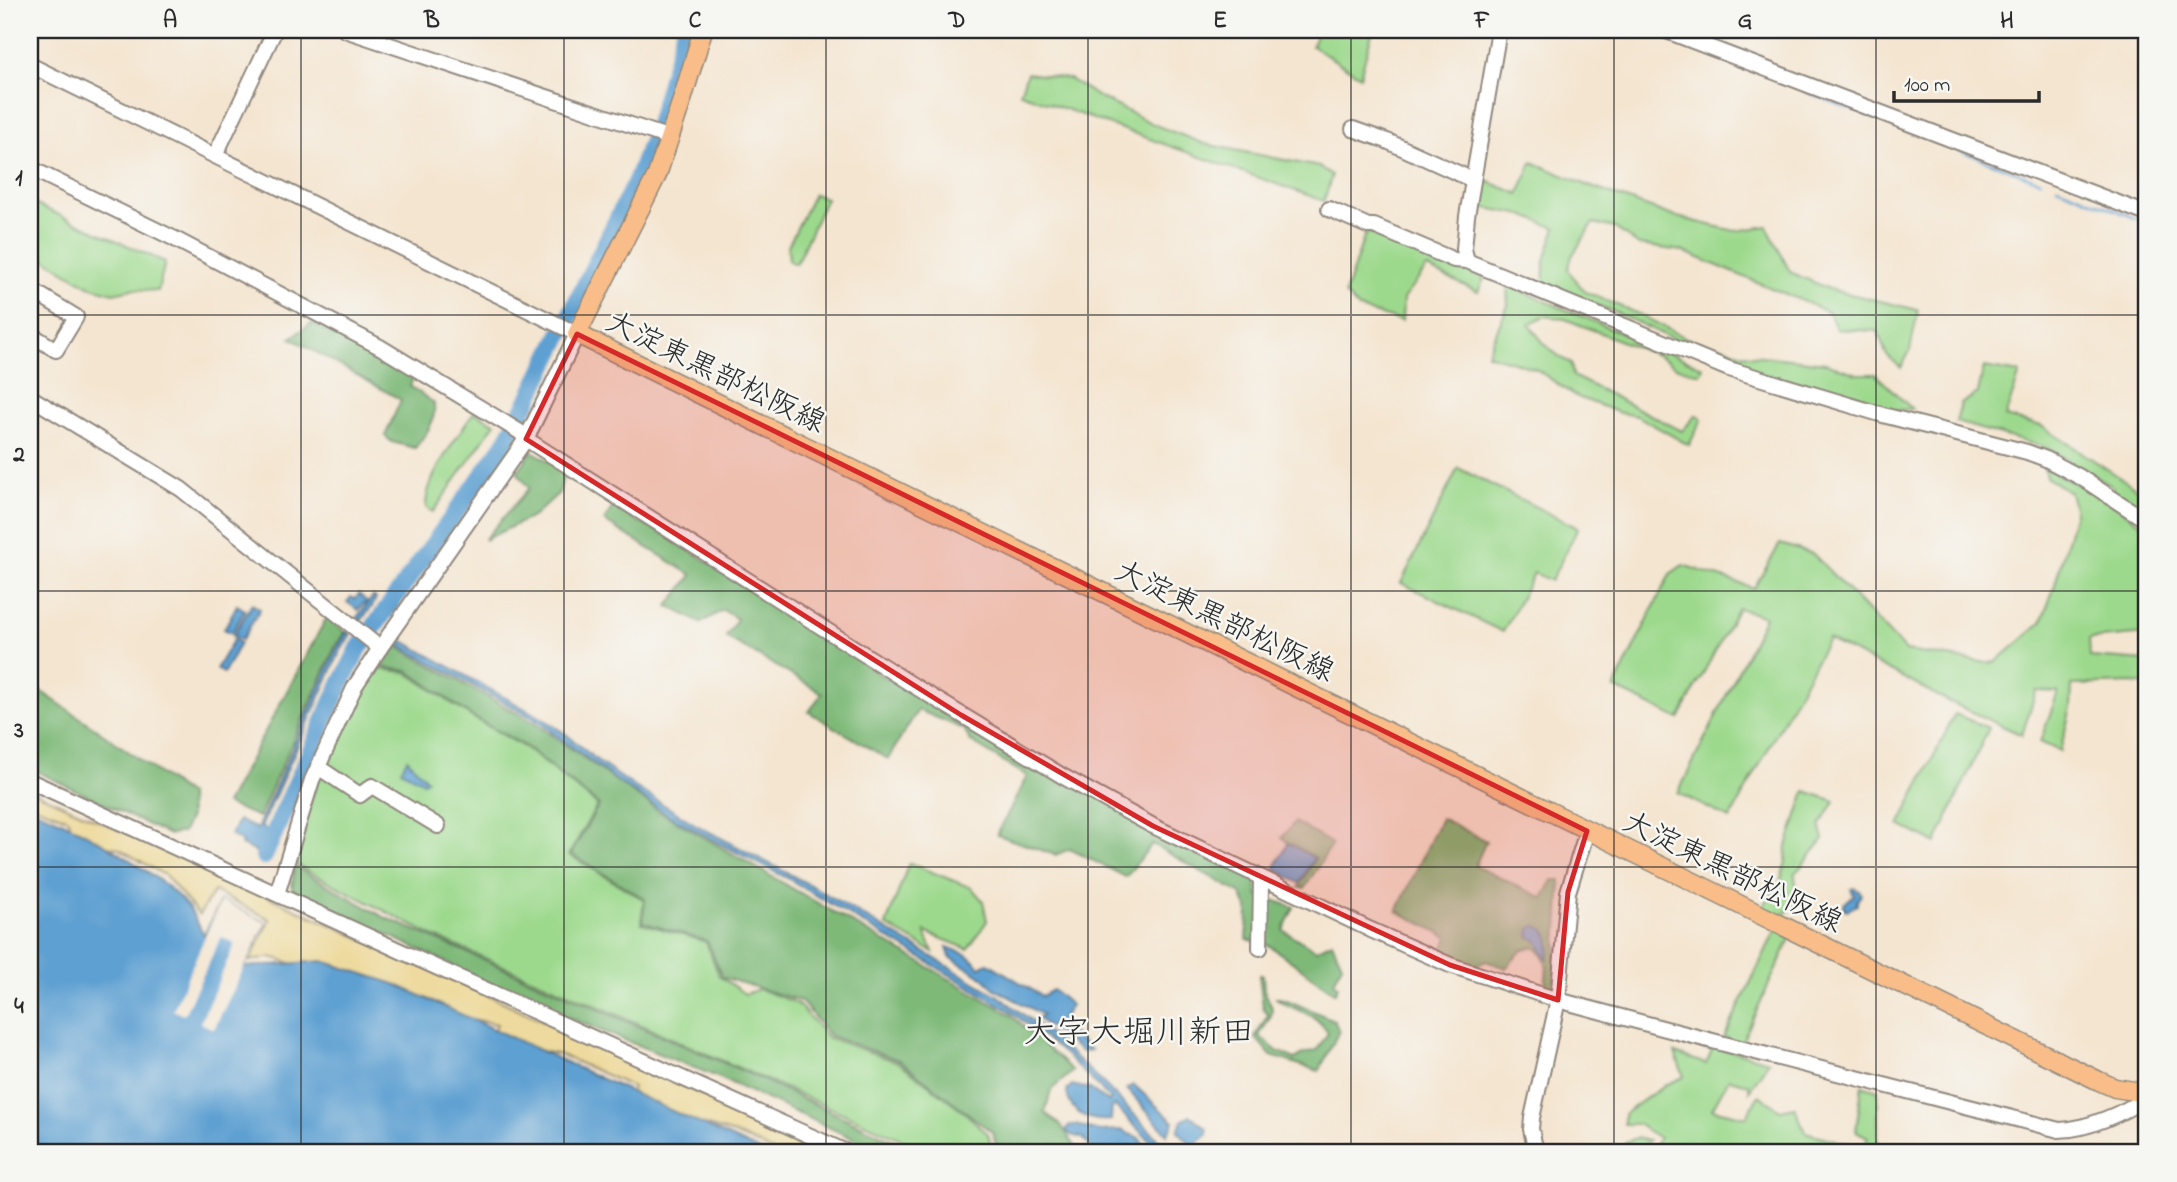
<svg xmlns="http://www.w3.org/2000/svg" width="2177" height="1182" font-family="'Indie Flower','Klee One',sans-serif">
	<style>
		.green { fill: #9dd98d; stroke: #64825c; stroke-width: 2 }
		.forest { fill: #7eb978; stroke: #547252; stroke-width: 2 }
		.sand { fill: #eeda9e; stroke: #8c8264; stroke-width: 2 }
		.water { fill: #5fa0d2; stroke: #45667e; stroke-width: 2 }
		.pier { fill: #f4e5d0 }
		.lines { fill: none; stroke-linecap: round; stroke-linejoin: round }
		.stream { stroke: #5fa0d2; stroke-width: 2.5 }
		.river { stroke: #5fa0d2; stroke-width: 18 }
		.minor-casing { stroke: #90887e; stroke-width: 18 }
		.major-casing { stroke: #90887e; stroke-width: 21 }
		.minor { stroke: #fff; stroke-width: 14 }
		.major { stroke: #f8bd89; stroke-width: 18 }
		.marked { fill: #d62828; fill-opacity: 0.2; stroke: #d62828; stroke-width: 5; stroke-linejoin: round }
		.grid { fill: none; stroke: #2b2b2b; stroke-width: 2; stroke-opacity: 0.55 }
		.labels { text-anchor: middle; stroke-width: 5; stroke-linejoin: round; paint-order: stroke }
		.street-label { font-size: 30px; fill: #2b2b2b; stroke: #f6f6f2 }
		.quarter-label { font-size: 33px; fill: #2b2b2b; stroke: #f6f6f2 }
		.neatline { fill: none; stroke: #2b2b2b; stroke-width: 2.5 }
		.grid-label { font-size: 23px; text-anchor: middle; font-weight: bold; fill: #2b2b2b }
	</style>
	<rect width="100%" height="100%" fill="#f6f6f2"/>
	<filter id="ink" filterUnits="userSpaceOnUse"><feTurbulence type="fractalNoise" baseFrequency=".0143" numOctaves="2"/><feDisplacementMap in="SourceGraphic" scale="14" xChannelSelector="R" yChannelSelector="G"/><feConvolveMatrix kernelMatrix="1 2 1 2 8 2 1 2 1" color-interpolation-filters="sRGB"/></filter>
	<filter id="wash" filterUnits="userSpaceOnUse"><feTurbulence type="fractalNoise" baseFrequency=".00686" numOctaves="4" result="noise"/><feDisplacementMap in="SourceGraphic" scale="28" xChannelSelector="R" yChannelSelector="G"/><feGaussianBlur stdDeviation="1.57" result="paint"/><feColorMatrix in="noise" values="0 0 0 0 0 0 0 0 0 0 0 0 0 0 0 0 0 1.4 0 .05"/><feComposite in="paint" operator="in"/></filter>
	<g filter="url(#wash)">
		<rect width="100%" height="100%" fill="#f4e5d0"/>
		<g class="green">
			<path d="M1318 30H1373L1360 76 1312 46Z"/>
			<path d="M1027 73 1069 79 1099 97 1155 125 1205 144 1319 167 1332 175 1324 201 1020 93Z"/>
			<path d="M1532 162 1589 186 1673 216 1735 231 1767 226 1790 272 1829 289 1918 310 1910 351 1901 368 1886 354 1878 331 1836 329 1829 312 1682 251 1639 245 1615 228 1593 223 1572 256 1568 270 1585 292 1634 312 1690 340 1724 347 1742 354 1826 363 1857 374H1875L1912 409 1890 411 1727 364 1617 313 1545 284C1540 266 1550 245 1556 228L1523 215 1475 206 1479 178 1519 194Z"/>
			<path d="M814 194 826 198 796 264 789 261 788 246Z"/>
			<path d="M30 202 165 262 158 291 132 289 113 293 89 286 30 250Z"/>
			<path d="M1376 232 1479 274 1484 279 1478 292 1427 268 1403 299 1402 321 1359 309 1345 294 1365 234Z"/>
			<path d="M1507 285 1703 367 1700 374 1676 367 1657 355 1565 319 1544 316 1529 324C1541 341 1552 354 1571 363L1573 376 1682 431 1696 415 1702 419 1689 445 1637 416 1620 413 1575 396 1536 369 1487 354 1508 305Z"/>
			<path d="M1984 367 2020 373 2005 417 2041 426 2147 495V517L2114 496V487L2047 448 1956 422 1961 404 1978 393Z"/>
			<path d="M474 412 495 423 433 512 426 508C425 477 457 438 474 412Z"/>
			<path d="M1458 468 1578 528 1551 581 1534 573 1503 632 1401 583Z"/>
			<path d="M2044 468 2100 495 2147 528V634L2089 639 2090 657 2147 661V685L2132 683 2072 685 2071 707 2060 751 2040 742 2058 692 2036 691 2022 735 1948 701 1828 639 1730 819 1678 793 1765 617 1738 608 1679 719 1614 688 1670 574 1683 565 1754 588 1780 544 1813 554 1906 651 1988 663 1996 662 2041 623 2054 588 2075 512 2070 492 2046 477Z"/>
			<path d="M377 669 406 672 470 716 527 749 597 805 569 855 644 900 641 923 706 942 719 976 745 994 759 989 797 1003 828 1038 898 1062 962 1110 988 1134 992 1150 990 1152H931L628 1019 431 935 302 868 292 860 323 764Z"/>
			<path d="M1955 714 1989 728 1936 843 1899 825Z"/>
			<path d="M1805 791 1835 801 1820 826 1824 839 1795 874 1796 889 1800 895 1795 906 1781 916 1761 909 1780 883 1786 861 1787 846Z"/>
			<path d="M909 863 972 888 983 901 987 921 968 949 925 932 933 952 886 925Z"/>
			<path d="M1776 929 1791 937 1741 1044 1724 1038Z"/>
			<path d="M1659 1030 1769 1061 1749 1091V1084L1729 1079 1712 1109 1746 1117 1759 1095 1780 1110 1795 1107 1805 1132 1864 1148 1868 1137 1856 1131 1862 1085 1878 1090V1152H1737L1728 1150 1726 1152H1652L1659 1138 1637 1124H1624V1114L1665 1085 1684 1077 1675 1053 1706 1064 1712 1051 1661 1035Z"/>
			<path d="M1636 1138 1649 1140 1640 1152H1625V1142Z"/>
		</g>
		<g class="forest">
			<path d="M312 323 381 361 414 376 410 386 434 403C436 422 427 433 415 448L392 442 385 436 401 400 291 338Z"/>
			<path d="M532 451 565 470 559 493 534 516 484 540 529 488 517 472Z"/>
			<path d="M614 505 634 520 668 536 884 677 1256 880 1258 895 1294 907 1283 930 1316 950 1332 942 1342 964 1334 982 1338 986 1335 993 1270 946 1247 939 1248 910 1241 894 1152 844 1126 877 1070 849 1055 855 997 835 1027 776 970 741 964 729 918 710 888 759 809 712 822 693 726 637 737 619 723 610 701 623 668 606 692 575 604 521Z"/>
			<path d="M327 617 345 632 335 647 259 817 226 804Z"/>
			<path d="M396 646 533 722 660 812 1010 1014 1073 1071 1051 1090 1045 1113 1060 1124 1079 1152H994L997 1148 992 1132 899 1060 830 1036 801 1001 722 977 707 941 642 922 645 899 571 854 599 805 528 748 470 715 408 671 381 667Z"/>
			<path d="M30 684 101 732 189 795 190 817 183 832 169 835 30 768Z"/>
			<path d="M1441 818 1486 841 1475 866 1543 898 1553 880H1561L1554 993 1544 990C1547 971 1551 960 1534 947L1523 949 1506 968 1486 961 1471 968 1441 956 1448 937 1397 911Z"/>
			<path d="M1295 822 1332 844 1305 888 1299 887 1316 858 1287 842 1282 837Z"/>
			<path d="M294 866 384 917 743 1071 918 1152H883L720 1078 524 1000 292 889Z"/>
			<path d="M1259 975H1263L1264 990 1272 1008 1271 1016 1259 1036 1277 1051 1295 1059 1303 1054 1317 1050 1328 1033C1314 1009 1292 1012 1275 997L1287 1000 1334 1020 1339 1031 1319 1071 1271 1056 1255 1037 1268 1015 1263 1007Z"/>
		</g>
		<path class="sand" d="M30 790 501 1001 824 1152H775L735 1134 627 1102 633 1087 561 1055 491 1040 497 1024 423 1009 382 992 272 957 250 961 270 919 214 891 199 915 166 876 118 848 79 840 67 818 30 804Z"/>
		<g class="water">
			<path d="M359 594 368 603 373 596 376 598 373 605 359 623 355 620 366 605 364 603 358 610 347 602 351 597 355 599Z"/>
			<path d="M252 604 260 609 242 640 233 636Z"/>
			<path d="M237 605 245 610 232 633 224 629Z"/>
			<path d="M347 631 351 634 340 652 261 827 278 835 267 857 241 845 242 842 231 835 238 820 257 829 336 650Z"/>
			<path d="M234 639 240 643 224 673 216 669Z"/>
			<path d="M400 639 540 717 566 734 600 763 635 787 698 826 814 887 1000 997 1052 1036 1104 1084 1171 1152H1125L1093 1150 1083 1138 1071 1135 1066 1130 1068 1126 1075 1125 1100 1131 1123 1130 1129 1134 1138 1137 1146 1147H1152L1157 1151 1158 1149 1115 1106 1112 1107 1111 1120C1089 1122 1068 1113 1067 1090L1072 1085 1090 1089 1109 1102 1111 1099 1065 1054 1009 1010 785 877 717 842 670 816 617 781 533 718 397 644Z"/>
			<path d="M407 759 427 780 423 782 401 770Z"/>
			<path d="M30 809C69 820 161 874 187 906 194 915 199 926 204 935L221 900 266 923 244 967 323 961 395 984 762 1152H30Z"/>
			<path d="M1288 843 1314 858 1299 883 1274 869Z"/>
			<path d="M1854 888 1860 892 1861 895 1857 900V905L1848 910 1844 909V904L1854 895 1851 889Z"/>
			<path d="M1535 926C1553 929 1551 945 1548 959L1542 951 1538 942 1529 936 1530 929Z"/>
			<path d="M947 947 968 955 980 967 988 963 1042 996 1053 990 1071 1005 1060 1023 1091 1050 1082 1052 1037 1018 1043 1015 995 989 981 976 950 957Z"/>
			<path d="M1134 1085 1174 1122 1167 1134 1127 1089Z"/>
			<path d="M1190 1115 1207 1129V1135L1193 1146 1178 1131 1182 1121Z"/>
		</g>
		<path class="pier" d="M221 900 266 923 214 1029 200 1023 235 944 226 939 221 937 184 1015 173 1010Z"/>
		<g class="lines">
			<g class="stream">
				<path d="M1643 30 1735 64"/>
				<path d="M1806 92 2040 181"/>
				<path d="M2057 187 2138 219"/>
			</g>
			<path class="river" d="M264 856 336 694 359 648 504 445 527 403 636 181 657 128 685 30"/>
		</g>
	</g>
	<g filter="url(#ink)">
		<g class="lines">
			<defs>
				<g id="minor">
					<path d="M345 30 670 138"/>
					<path d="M1664 30 2147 214"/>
					<path d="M30 65 577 334 526 439 380 648 181 489 30 397"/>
					<path d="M1353 129 1387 141 1473 180"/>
					<path d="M215 156 275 30"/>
					<path d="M30 168 173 238 380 347 520 432 526 439 911 684 1064 777 1153 826 1371 930 1450 965 1558 1000 1666 1029 2059 1130C2086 1130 2126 1112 2147 1097"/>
					<path d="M1329 209 1368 226H1374L1454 260 1467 261 1729 369 1883 415 2027 452 2046 459 2080 477 2147 521"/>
					<path d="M1467 261 1464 249 1467 216 1499 30"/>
					<path d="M30 289 76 317 56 350 30 334"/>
					<path d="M318 767 360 795 372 786 438 826"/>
					<path d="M30 781 418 959 846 1152"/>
					<path d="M277 894 312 780 355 686 380 648"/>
					<path d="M1260 948 1261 879"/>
					<path d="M1536 1152 1531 1129 1532 1118 1558 1000 1568 892 1587 831"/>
				</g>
				<path id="major" d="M703 30 682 100 657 175 577 334 2099 1081 2115 1088 2147 1093"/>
			</defs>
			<use href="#minor" class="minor-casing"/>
			<use href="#major" class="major-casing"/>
			<use href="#minor" class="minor"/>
			<use href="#major" class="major"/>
		</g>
	</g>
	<path class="marked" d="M577 334 1587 831 1568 892 1558 1000 1450 965 1153 826 961 715 526 439Z"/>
	<path class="grid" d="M301 30V1152M564 30V1152M826 30V1152M1088 30V1152M1351 30V1152M1614 30V1152M1876 30V1152M30 315H2147M30 591H2147M30 867H2147"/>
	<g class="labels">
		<g class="street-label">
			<text transform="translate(716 371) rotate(26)" y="10">大淀東黒部松阪線</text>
			<text transform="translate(1225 620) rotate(26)" y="10">大淀東黒部松阪線</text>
			<text transform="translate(1733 871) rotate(26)" y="10">大淀東黒部松阪線</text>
		</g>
		<g class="quarter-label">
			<text x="1139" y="1042">大字大堀川新田</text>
		</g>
	</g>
	<rect width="2177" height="1182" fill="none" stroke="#f6f6f2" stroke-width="77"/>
	<path d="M1894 91v10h145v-10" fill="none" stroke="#2b2b2b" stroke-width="3.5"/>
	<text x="1904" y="91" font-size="21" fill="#2b2b2b" stroke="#f6f6f2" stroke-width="5" paint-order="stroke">100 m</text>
	<rect x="38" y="38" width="2100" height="1106" class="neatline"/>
	<g class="grid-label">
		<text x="170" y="27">A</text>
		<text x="432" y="27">B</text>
		<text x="695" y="27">C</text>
		<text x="957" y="27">D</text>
		<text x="1220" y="27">E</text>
		<text x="1482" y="27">F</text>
		<text x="1745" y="27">G</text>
		<text x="2007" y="27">H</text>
		<text x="19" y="185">1</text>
		<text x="19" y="461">2</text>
		<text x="19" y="737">3</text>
		<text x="19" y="1013">4</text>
	</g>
</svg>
